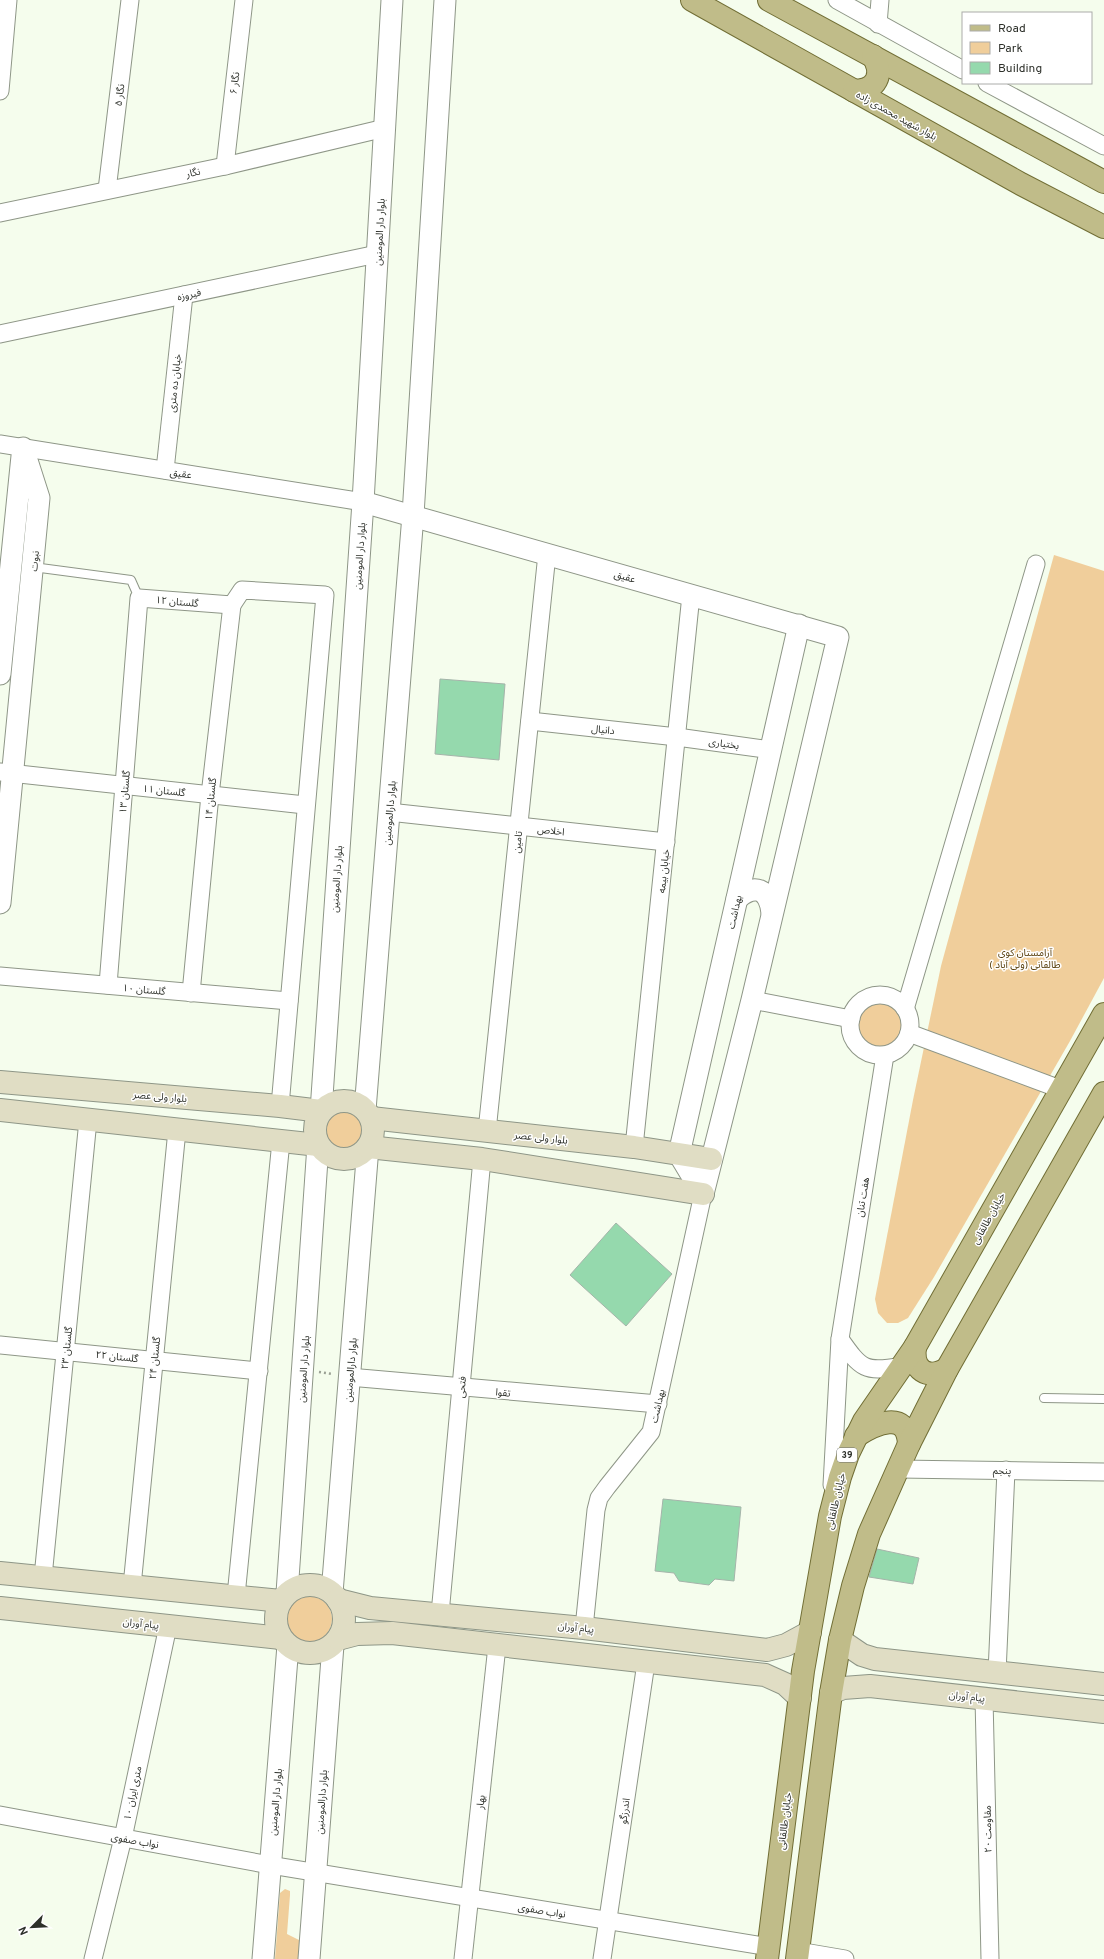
<svg xmlns="http://www.w3.org/2000/svg" width="1104" height="1959" font-family="Overpass,'Noto Sans Arabic',sans-serif">
	<style>
		.green { fill: #f0ce9b }
		.building { fill: #95d9ad; stroke: #a5b4aa }
		.lines { fill: none; stroke-linecap: round; stroke-linejoin: round }
		.service-casing { stroke: #8e9687; stroke-width: 10 }
		.minor-casing { stroke: #8e9687; stroke-width: 19 }
		.tertiary-casing { stroke: #8e9687; stroke-width: 23 }
		.secondary-casing { stroke: #8e9687; stroke-width: 24 }
		.primary-casing { stroke: #716e35; stroke-width: 24 }
		.path { stroke: #9ba195; stroke-width: 2.5; stroke-dasharray: 2 3; stroke-linecap: butt }
		.service { stroke: #fff; stroke-width: 8 }
		.minor { stroke: #fff; stroke-width: 17 }
		.tertiary { stroke: #fff; stroke-width: 21 }
		.secondary { stroke: #e0ddc4; stroke-width: 22 }
		.primary { stroke: #c0bc89; stroke-width: 22 }
		.labels { text-anchor: middle; stroke-width: 3; stroke-linejoin: round; paint-order: stroke }
		.shield { fill: #fff; stroke: #6c6e6a; stroke-width: 1 }
		.shield-label { font-size: 9px; font-weight: bold; fill: #2d302a }
		.street-label { font-size: 10px; fill: #2d302a; stroke: #fff }
		.park-label { font-size: 10px; fill: #563c09; stroke: #fff }
	</style>
	<rect width="100%" height="100%" fill="#f5fded"/>
	<g class="green">
		<path d="M1054 555 1104 571V978L1070 1041 934 1277 908 1318 898 1323H887L878 1313 875 1299 913 1100 941 966Z"/>
		<circle cx="880" cy="1025" r="25"/>
		<circle cx="343" cy="1130" r="23"/>
		<circle cx="309" cy="1619" r="23"/>
		<path d="M285 1889 290 1891V1895L287 1934 301 1941 299 1959H275L280 1893Z"/>
	</g>
	<g class="building">
		<path d="M440 679 505 684 499 760 435 754Z"/>
		<path d="M616 1223 672 1274 626 1326 570 1275Z"/>
		<path d="M663 1499 741 1507 734 1581 715 1579 709 1585 679 1581 674 1573 655 1571Z"/>
		<path d="M877 1549 919 1558 913 1584 869 1577Z"/>
	</g>
	<g class="lines">
		<defs>
			<g id="service">
				<path d="M33 567 131 580 139 598"/>
				<path d="M1044 1398 1104 1399"/>
			</g>
			<g id="minor">
				<path d="M837 0 963 70"/>
				<path d="M878 24 880 0"/>
				<path d="M987 83 1104 146"/>
				<path d="M0 91 8 0"/>
				<path d="M225 166 244 0"/>
				<path d="M107 190 130 0"/>
				<path d="M0 213 225 166 385 128"/>
				<path d="M0 334 377 254"/>
				<path d="M0 444 363 502"/>
				<path d="M165 470 184 295"/>
				<path d="M530 721 677 737 771 750"/>
				<path d="M0 772 305 805"/>
				<path d="M389 812 666 842"/>
				<path d="M0 976 289 1001"/>
				<path d="M108 985 139 598 232 605 242 590 325 595 280 1106"/>
				<path d="M191 993 210 795 232 605"/>
				<circle cx="880" cy="1025" r="30"/>
				<path d="M752 1000 851 1019"/>
				<path d="M905 1009 1036 564"/>
				<path d="M909 1033 1060 1089"/>
				<path d="M487 1131 547 554"/>
				<path d="M634 1147 691 595"/>
				<path d="M840 1339C861 1369 865 1373 901 1366"/>
				<path d="M0 1345 259 1371"/>
				<path d="M349 1377 658 1404"/>
				<path d="M899 1469 1104 1472"/>
				<path d="M832 1485 840 1339 885 1055"/>
				<path d="M43 1577 88 1120"/>
				<path d="M132 1586 177 1130"/>
				<path d="M236 1596 281 1141"/>
				<path d="M440 1614 482 1159"/>
				<path d="M584 1628 596 1510 599 1498 607 1487 651 1432 703 1194"/>
				<path d="M997 1673 1006 1470"/>
				<path d="M984 1698 990 1959"/>
				<path d="M0 1815 270 1865 769 1947"/>
				<path d="M798 1951 845 1959"/>
				<path d="M93 1959 123 1838 168 1626"/>
				<path d="M463 1959 497 1646"/>
				<path d="M602 1959 646 1663"/>
			</g>
			<g id="tertiary">
				<path d="M363 502 838 637 752 1000 703 1194"/>
				<path d="M0 674 22 456"/>
				<path d="M737 899C755 882 770 890 772 913"/>
				<path d="M0 903 39 498 23 448"/>
				<path d="M365 1110 413 515 445 0"/>
				<path d="M321 1111 363 502 392 0"/>
				<path d="M703 1194 679 1154 799 625"/>
				<path d="M287 1593 318 1145"/>
				<path d="M332 1593 368 1147"/>
				<path d="M263 1959 288 1645"/>
				<path d="M309 1959 333 1645"/>
			</g>
			<g id="secondary">
				<path d="M0 1082 280 1106 321 1111"/>
				<circle cx="344" cy="1130" r="29"/>
				<path d="M0 1110 318 1145"/>
				<path d="M371 1118 634 1147 711 1159"/>
				<path d="M368 1147 482 1159 703 1194"/>
				<path d="M0 1573 281 1601"/>
				<circle cx="310" cy="1619" r="34"/>
				<path d="M338 1600 370 1608 584 1628 767 1650 786 1645 810 1632"/>
				<path d="M0 1608 281 1638"/>
				<path d="M338 1639 357 1634 392 1633 765 1675 785 1684 800 1698"/>
				<path d="M840 1640 862 1655 875 1659 1104 1684"/>
				<path d="M831 1693 843 1688 870 1686 1104 1712"/>
			</g>
			<g id="primary">
				<path d="M692 0 1021 184 1104 227"/>
				<path d="M769 0 1104 182"/>
				<path d="M854 91C877 90 884 75 873 56"/>
				<path d="M915 1347C912 1370 927 1380 947 1369"/>
				<path d="M856 1436C875 1424 907 1409 909 1444"/>
				<path d="M767 1959 803 1671 830 1516 840 1477 848 1454 864 1421 915 1347 1104 1014"/>
				<path d="M797 1959 831 1693 840 1640 853 1586 869 1534 909 1444 947 1369 1104 1093"/>
			</g>
		</defs>
		<use href="#service" class="service-casing"/>
		<use href="#minor" class="minor-casing"/>
		<use href="#tertiary" class="tertiary-casing"/>
		<use href="#secondary" class="secondary-casing"/>
		<use href="#primary" class="primary-casing"/>
		<path class="path" d="M319 1372 332 1374"/>
		<use href="#service" class="service"/>
		<use href="#minor" class="minor"/>
		<use href="#tertiary" class="tertiary"/>
		<use href="#secondary" class="secondary"/>
		<use href="#primary" class="primary"/>
	</g>
	<g class="labels">
		<rect class="shield" x="837" y="1448" width="20" height="14" rx="3"/>
		<g class="shield-label">
			<text x="847" y="1458">39</text>
		</g>
		<g class="street-label">
			<text transform="translate(234 83) rotate(-83)" y="4">نگار ۶</text>
			<text transform="translate(119 95) rotate(-83)" y="4">نگار ۵</text>
			<text transform="translate(897 115) rotate(29)" y="4">بلوار شهید محمدی زاده</text>
			<text transform="translate(193 172) rotate(-12)" y="4">نگار</text>
			<text transform="translate(379 232) rotate(-87)" y="4">بلوار دار المومنین</text>
			<text transform="translate(189 294) rotate(-12)" y="4">فیروزه</text>
			<text transform="translate(174 383) rotate(-84)" y="4">خیابان ده متری</text>
			<text transform="translate(181 473) rotate(9)" y="4">عقیق</text>
			<text transform="translate(359 556) rotate(-86)" y="4">بلوار دار المومنین</text>
			<text transform="translate(34 561) rotate(-85)" y="4">نبوت</text>
			<text transform="translate(625 576) rotate(16)" y="4">عقیق</text>
			<text transform="translate(177 601) rotate(5)" y="4">گلستان ۱۲</text>
			<text transform="translate(603 729) rotate(6)" y="4">دانیال</text>
			<text transform="translate(724 743) rotate(8)" y="4">بختیاری</text>
			<text transform="translate(164 790) rotate(6)" y="4">گلستان ۱۱</text>
			<text transform="translate(124 792) rotate(-85)" y="4">گلستان ۱۳</text>
			<text transform="translate(210 799) rotate(-84)" y="4">گلستان ۱۴</text>
			<text transform="translate(389 813) rotate(-85)" y="4">بلوار دارالمومنین</text>
			<text transform="translate(551 830) rotate(6)" y="4">اخلاص</text>
			<text transform="translate(517 842) rotate(-84)" y="4">تامین</text>
			<text transform="translate(663 871) rotate(-84)" y="4">خیابان بیمه</text>
			<text transform="translate(336 879) rotate(-86)" y="4">بلوار دار المومنین</text>
			<text transform="translate(734 912) rotate(-77)" y="4">بهداشت</text>
			<text transform="translate(144 989) rotate(5)" y="4">گلستان ۱۰</text>
			<text transform="translate(160 1096) rotate(5)" y="4">بلوار ولی عصر</text>
			<text transform="translate(541 1137) rotate(6)" y="4">بلوار ولی عصر</text>
			<text transform="translate(862 1197) rotate(-81)" y="4">هفت تنان</text>
			<text transform="translate(988 1218) rotate(-61)" y="4">خیابان طالقانی</text>
			<text transform="translate(66 1348) rotate(-84)" y="4">گلستان ۲۳</text>
			<text transform="translate(117 1356) rotate(6)" y="4">گلستان ۲۲</text>
			<text transform="translate(154 1358) rotate(-84)" y="4">گلستان ۲۴</text>
			<text transform="translate(303 1369) rotate(-86)" y="4">بلوار دار المومنین</text>
			<text transform="translate(350 1370) rotate(-85)" y="4">بلوار دارالمومنین</text>
			<text transform="translate(461 1387) rotate(-85)" y="4">فتحی</text>
			<text transform="translate(503 1392) rotate(5)" y="4">تقوا</text>
			<text transform="translate(657 1406) rotate(-77)" y="4">بهداشت</text>
			<text transform="translate(1002 1470) rotate(1)" y="4">پنجم</text>
			<text transform="translate(835 1501) rotate(-77)" y="4">خیابان طالقانی</text>
			<text transform="translate(141 1623) rotate(6)" y="4">پیام آوران</text>
			<text transform="translate(576 1627) rotate(6)" y="4">پیام آوران</text>
			<text transform="translate(967 1696) rotate(6)" y="4">پیام آوران</text>
			<text transform="translate(132 1793) rotate(-78)" y="4">۱۰ متری ایران</text>
			<text transform="translate(275 1802) rotate(-85)" y="4">بلوار دار المومنین</text>
			<text transform="translate(321 1802) rotate(-86)" y="4">بلوار دارالمومنین</text>
			<text transform="translate(480 1802) rotate(-84)" y="4">بهار</text>
			<text transform="translate(624 1811) rotate(-82)" y="4">اندرزگو</text>
			<text transform="translate(784 1821) rotate(-83)" y="4">خیابان طالقانی</text>
			<text transform="translate(987 1829) rotate(-91)" y="4">مقاومت ۲۰</text>
			<text transform="translate(135 1840) rotate(10)" y="4">نواب صفوی</text>
			<text transform="translate(542 1910) rotate(9)" y="4">نواب صفوی</text>
		</g>
		<g class="park-label">
			<text x="1025" y="956">آرامستان کوی<tspan x="1025" dy="12">طالقانی (ولی آباد )</tspan></text>
		</g>
	</g>
	<rect x="962" y="12" width="130" height="72" fill="#ffffff" stroke="#abacaa"/>
	<rect x="970" y="25" width="20" height="6" fill="#c0bc89" stroke="#abacaa"/>
	<text x="998" y="32" font-size="12" fill="#2d302a">Road</text>
	<rect x="970" y="42" width="20" height="12" fill="#f0ce9b" stroke="#abacaa"/>
	<text x="998" y="52" font-size="12" fill="#2d302a">Park</text>
	<rect x="970" y="62" width="20" height="12" fill="#95d9ad" stroke="#abacaa"/>
	<text x="998" y="72" font-size="12" fill="#2d302a">Building</text>
	<g transform="translate(32 1927) rotate(246)" stroke="#ffffff" stroke-width="3" paint-order="stroke">
	<path d="M0-3L7 15L0 10L-7 15Z" fill="#2d302a"/>
	<text y="-6" font-size="11" font-weight="bold" text-anchor="middle" fill="#2d302a">N</text>
	</g>
</svg>
